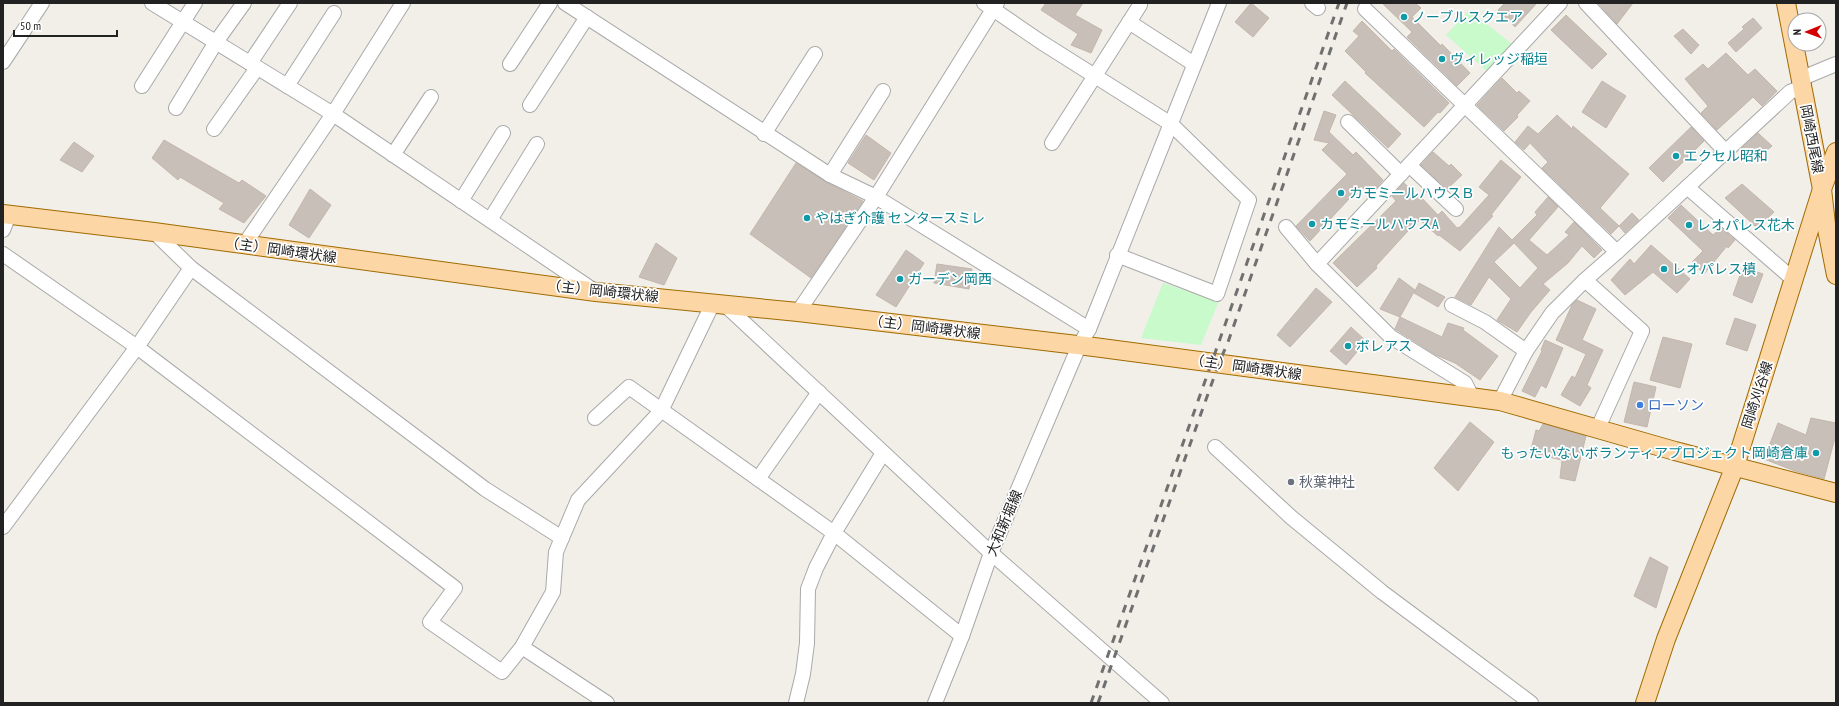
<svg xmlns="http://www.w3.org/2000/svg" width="1839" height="706" font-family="'PT Sans Narrow','Noto Sans JP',sans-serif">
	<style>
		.park { fill: #c8facc }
		.building { fill: #c7bfb8; stroke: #c4b6ab; fill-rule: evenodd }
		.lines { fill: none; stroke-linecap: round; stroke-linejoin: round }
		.minor-casing { stroke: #a9a9a9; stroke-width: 16 }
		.major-casing { stroke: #a06b00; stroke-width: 20 }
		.minor { stroke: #fff; stroke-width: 14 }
		.major { stroke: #fcd6a4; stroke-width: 18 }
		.rail { stroke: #707070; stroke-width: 3; stroke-dasharray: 8 8; stroke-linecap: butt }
		.culture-dot { fill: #0f9aa8; stroke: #fff; stroke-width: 1.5 }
		.shop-dot { fill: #3f7fe0; stroke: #fff; stroke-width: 1.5 }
		.worship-dot { fill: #6b7280; stroke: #fff; stroke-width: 1.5 }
		.labels { text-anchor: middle; stroke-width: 3.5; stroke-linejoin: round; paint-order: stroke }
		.culture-label { font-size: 14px; fill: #0d838f; stroke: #fff; text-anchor: start }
		.street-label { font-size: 14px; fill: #222; stroke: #fff }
		.shop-label { font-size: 14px; fill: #366cbe; stroke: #fff; text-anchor: start }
		.worship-label { font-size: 14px; fill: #5b616d; stroke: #fff; text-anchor: start }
	</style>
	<rect width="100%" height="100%" fill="#f2efe9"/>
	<g class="park">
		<path d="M1469 10 1512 44 1489 73 1446 35Z"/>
		<path d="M1163 283 1219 301 1201 345 1141 338Z"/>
	</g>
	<g class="building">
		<path d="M1046 3H1083L1075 15 1102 30 1091 53 1071 45 1078 34 1041 10Z"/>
		<path d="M1251 3 1269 18 1253 37 1235 22Z"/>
		<path d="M1382 3H1415L1421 8 1412 17 1441 46 1442 44 1470 73 1457 86 1407 37 1412 32Z"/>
		<path d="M1505 3H1537L1515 27 1498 10Z"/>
		<path d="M1598 3H1633L1617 24Z"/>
		<path d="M1566 15 1607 54 1592 69 1551 30Z"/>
		<path d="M1753 18 1762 28 1736 52 1728 43 1744 29 1742 27Z"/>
		<path d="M1362 21 1392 51 1394 49 1449 103 1440 113 1438 112 1424 127 1365 73 1366 72 1345 51 1359 36 1353 31Z"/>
		<path d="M1683 29 1699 45 1691 54 1674 36Z"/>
		<path d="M1726 53 1748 75 1755 69 1777 91 1762 106 1753 97 1717 130 1701 113 1708 106 1685 79 1703 64 1708 69Z"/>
		<path d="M1502 78 1517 93 1519 91 1530 101 1517 115 1518 117 1504 131 1477 105Z"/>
		<path d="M1345 81 1401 134 1388 148 1332 95Z"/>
		<path d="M1602 81 1626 96 1606 128 1582 112Z"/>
		<path d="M1324 111 1336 115 1329 132 1353 155 1356 152 1383 180 1370 195 1361 186 1310 241 1296 226 1347 174 1322 150 1329 143 1314 140Z"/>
		<path d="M1557 115 1572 129 1573 126 1629 174 1600 208 1619 226 1611 234 1542 168 1548 162 1530 143 1524 150 1515 142 1528 126 1538 134Z"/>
		<path d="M1691 127 1704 141 1663 182 1649 168Z"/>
		<path d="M1758 133 1772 146 1751 163 1741 149Z"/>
		<path d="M866 135 891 153 874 180 848 163Z"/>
		<path d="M164 140 239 183 242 180 266 196 244 223 219 209 224 203 180 177 178 180 152 158Z"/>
		<path d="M74 142 94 156 82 172 60 160Z"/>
		<path d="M1433 152 1449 166 1451 164 1462 175 1447 189 1421 165Z"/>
		<path d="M1501 160 1521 177 1491 215 1493 216 1460 251 1439 235 1438 236 1420 220 1418 222 1417 221 1376 266 1377 268 1357 287 1333 263 1396 201 1392 196 1404 183 1417 195 1418 194 1438 215 1442 211 1457 228 1460 227 1489 195 1479 187Z"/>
		<path d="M796 163 826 182 863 201 811 278 750 234Z"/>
		<path d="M1742 184 1774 212 1759 226H1755L1725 198Z"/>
		<path d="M310 189 331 205 309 238 289 225Z"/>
		<path d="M1548 197 1558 207 1529 240 1547 255 1569 235 1565 232 1574 222 1602 250 1594 258 1582 246 1568 263 1543 284 1550 290 1531 312 1517 332 1497 320 1511 299 1489 277 1471 305 1455 297 1499 227 1512 240 1537 215 1535 212ZM1514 243 1538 268 1520 288 1494 262Z"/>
		<path d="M1681 205 1713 235 1721 228 1735 240 1728 248 1727 246 1704 274 1692 262 1703 251 1668 218Z"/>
		<path d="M1632 213 1639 220 1625 233 1619 226Z"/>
		<path d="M656 243 677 258 664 285 639 277Z"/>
		<path d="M1651 245 1690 279 1677 293 1653 272 1625 295 1611 280 1630 259 1634 264Z"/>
		<path d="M906 250 924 263 896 307 876 295Z"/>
		<path d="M937 264 972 269 969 289 934 283Z"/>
		<path d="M1743 267 1763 274 1752 303 1733 295Z"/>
		<path d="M1399 278 1415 290 1400 317 1380 309Z"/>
		<path d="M1419 283 1445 297 1438 307 1414 293Z"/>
		<path d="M1316 288 1332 302 1290 347 1277 335Z"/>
		<path d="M1577 300 1596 309 1582 340 1603 350 1587 385 1591 388 1580 406 1561 395 1572 376 1575 378 1586 354 1556 340 1572 305Z"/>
		<path d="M1400 317 1442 337 1448 323 1464 328 1463 330 1498 356 1480 380 1455 363 1436 355 1395 329Z"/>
		<path d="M1735 318 1756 325 1747 351 1726 344Z"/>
		<path d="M1351 327 1366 341 1346 365 1330 351Z"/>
		<path d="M1663 337 1692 344 1680 388 1650 380Z"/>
		<path d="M1545 340 1563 348 1546 388 1541 385 1535 397 1522 391 1542 351 1541 350Z"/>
		<path d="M1634 382 1656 387 1647 427 1624 422Z"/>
		<path d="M1811 418 1836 423V434L1824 479 1795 471 1764 459 1778 423 1806 435Z"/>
		<path d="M1470 422 1494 442 1458 491 1434 468Z"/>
		<path d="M1543 424 1586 436 1575 481 1560 478 1562 460 1530 453 1536 430 1539 431Z"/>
		<path d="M1650 557 1668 567 1656 608 1634 596Z"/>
	</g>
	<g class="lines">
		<defs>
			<g id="minor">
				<path d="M152 3 333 114 596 292"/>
				<path d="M565 3 830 175 876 197 997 3"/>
				<path d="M984 3 1041 42 1171 124 1249 200 1217 294 1117 255"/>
				<path d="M1312 3 1318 8"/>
				<path d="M1586 3 1725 151"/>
				<path d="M1365 9 1617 252"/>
				<path d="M1129 22 1194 64"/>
				<path d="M3 62 42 3"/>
				<path d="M250 63 290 3"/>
				<path d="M510 64 550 3"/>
				<path d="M1800 79 1836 64"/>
				<path d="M142 86 195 3"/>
				<path d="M287 86 334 13"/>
				<path d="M530 105 587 17"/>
				<path d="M176 108 216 42 244 3"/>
				<path d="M1348 122 1401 174"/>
				<path d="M214 129 257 68"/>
				<path d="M764 134 815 54"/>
				<path d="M1052 143 1140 5"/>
				<path d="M393 155 431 97"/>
				<path d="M1409 165 1456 209"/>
				<path d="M830 175 883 91"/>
				<path d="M1687 187 1794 280"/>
				<path d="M461 201 503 133"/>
				<path d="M490 220 537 144"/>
				<path d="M1286 227 1317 264 1560 3"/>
				<path d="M3 230 9 215"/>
				<path d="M154 232 191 268 485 489 562 538"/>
				<path d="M244 245 333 114 403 3"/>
				<path d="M3 254 137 347 455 588 430 622 502 672 522 647 553 592 556 552 578 500 661 411 713 303"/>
				<path d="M1317 264 1391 337 1465 383 1472 397"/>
				<path d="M1585 280 1642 331 1597 430"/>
				<path d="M724 304 991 553 1162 703"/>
				<path d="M1452 305 1485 322 1526 351"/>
				<path d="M798 312 876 197 1089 329"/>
				<path d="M1500 401 1526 351 1552 313 1585 280 1617 252 1790 92 1802 87"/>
				<path d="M595 418 629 387 834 533 962 636"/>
				<path d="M1215 447 1292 518 1382 592 1531 703"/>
				<path d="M758 479 819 392"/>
				<path d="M3 527 137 347 191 268"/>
				<path d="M522 647 607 703"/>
				<path d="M796 703 803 674 807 643 808 589 816 568 834 533 883 453"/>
				<path d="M935 703 962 636 991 553 1079 346 1089 329 1219 3"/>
			</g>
			<g id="major">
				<path d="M1786 3 1822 189 1826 224 1836 275"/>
				<path d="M3 214 154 232 596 292 798 312 1094 347 1500 401 1675 451 1836 493"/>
				<path d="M1645 703 1666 639 1735 466 1822 189 1836 152"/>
			</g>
		</defs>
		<use href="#minor" class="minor-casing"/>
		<use href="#major" class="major-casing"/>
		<use href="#minor" class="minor"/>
		<use href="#major" class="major"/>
		<g class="rail">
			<path d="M1091 703 1339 3"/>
			<path d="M1098 703 1219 363 1228 342 1347 3"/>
		</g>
	</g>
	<g class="culture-dot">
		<circle cx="1404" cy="17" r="4"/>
		<circle cx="1442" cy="59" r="4"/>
		<circle cx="1676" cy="156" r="4"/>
		<circle cx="1341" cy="193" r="4"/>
		<circle cx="807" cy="218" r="4"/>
		<circle cx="1312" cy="224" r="4"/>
		<circle cx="1689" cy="225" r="4"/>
		<circle cx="1664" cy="269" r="4"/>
		<circle cx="900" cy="279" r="4"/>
		<circle cx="1348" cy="346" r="4"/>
		<circle cx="1816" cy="453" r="4"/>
	</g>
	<circle class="shop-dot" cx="1640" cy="405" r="4"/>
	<circle class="worship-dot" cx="1291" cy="482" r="4"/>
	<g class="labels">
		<g class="culture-label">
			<text x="1412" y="22">ノーブルスクエア</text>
			<text x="1450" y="64">ヴィレッジ稲垣</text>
			<text x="1684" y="161">エクセル昭和</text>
			<text x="1349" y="198">カモミールハウスＢ</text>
			<text x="815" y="223">やはぎ介護 センタースミレ</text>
			<text x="1320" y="229">カモミールハウスA</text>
			<text x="1697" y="230">レオパレス花木</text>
			<text x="1672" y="274">レオパレス槙</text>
			<text x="908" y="284">ガーデン岡西</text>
			<text x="1356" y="351">ボレアス</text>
			<text x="1808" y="458" text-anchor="end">もったいないボランティアプロジェクト岡崎倉庫</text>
		</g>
		<g class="street-label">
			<text transform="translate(1812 139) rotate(79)" y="5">岡崎西尾線</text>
			<text transform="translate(281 250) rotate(8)" y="5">（主）岡崎環状線</text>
			<text transform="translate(603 291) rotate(6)" y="5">（主）岡崎環状線</text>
			<text transform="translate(925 327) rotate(7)" y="5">（主）岡崎環状線</text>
			<text transform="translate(1246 367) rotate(8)" y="5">（主）岡崎環状線</text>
			<text transform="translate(1757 395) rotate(-72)" y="5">岡崎刈谷線</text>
			<text transform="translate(1004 523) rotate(-67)" y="5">大和新堀線</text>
		</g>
		<g class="shop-label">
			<text x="1648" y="410">ローソン</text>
		</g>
		<g class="worship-label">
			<text x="1299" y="487">秋葉神社</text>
		</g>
	</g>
	<rect width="1839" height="706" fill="none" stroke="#222222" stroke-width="8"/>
	<g transform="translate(1807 32) rotate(269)"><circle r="19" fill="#ffffff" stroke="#a7a7a7"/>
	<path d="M0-3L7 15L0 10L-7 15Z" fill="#d40000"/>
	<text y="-6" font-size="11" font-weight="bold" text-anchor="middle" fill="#222222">N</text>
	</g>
	<path d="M14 30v6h103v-6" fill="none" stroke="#222222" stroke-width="2"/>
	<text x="20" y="30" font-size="12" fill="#222222" stroke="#ffffff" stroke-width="3" paint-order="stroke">50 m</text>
</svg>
